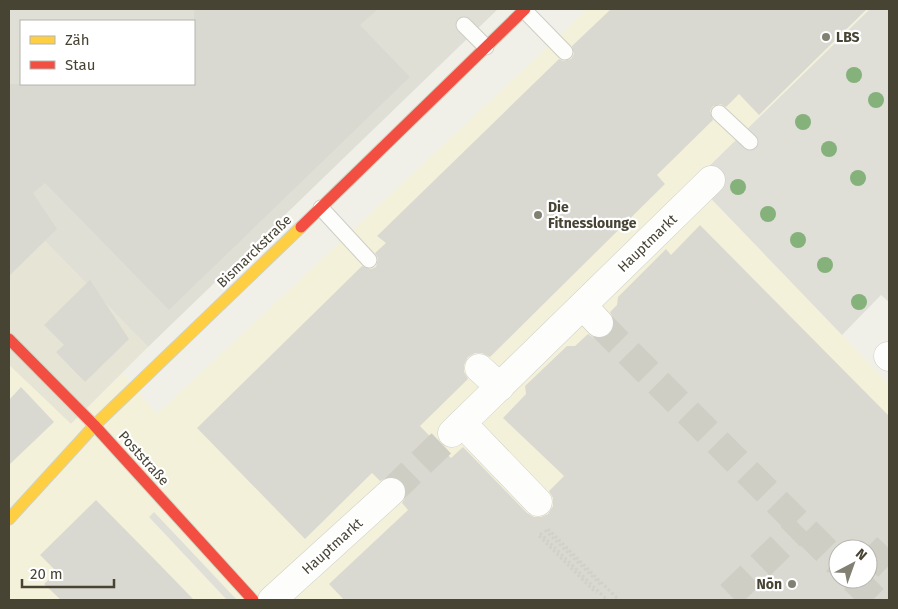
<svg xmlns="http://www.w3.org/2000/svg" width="898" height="609" font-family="'Fira Sans',sans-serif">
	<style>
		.residential { fill: #e5e4d5 }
		.commercial { fill: #f4f1da; fill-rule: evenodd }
		.industrial { fill: #e0dfd6; fill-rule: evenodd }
		.parking { fill: #dfdfd8 }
		.building { fill: #dad9d1; fill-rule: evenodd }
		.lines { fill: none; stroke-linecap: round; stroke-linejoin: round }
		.street-tunnel { stroke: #cecec4; stroke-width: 28; stroke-dasharray: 28 14; stroke-linecap: butt }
		.lane-casing { stroke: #cecec6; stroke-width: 17 }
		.street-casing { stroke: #cecec6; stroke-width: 29 }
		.slow-casing { stroke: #d1d1c0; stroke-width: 13 }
		.jam-casing { stroke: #d1d1c0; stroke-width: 13 }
		.path { stroke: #d1d0c9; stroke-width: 3; stroke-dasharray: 2.5 2.5; stroke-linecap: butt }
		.lane { stroke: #fdfdfc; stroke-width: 15 }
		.street { stroke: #fdfdfc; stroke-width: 28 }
		.slow { stroke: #ffcf43; stroke-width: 11 }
		.jam { stroke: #f24e42; stroke-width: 11 }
		.tree { fill: #85b17b }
		.poi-dot { fill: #828073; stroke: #fff; stroke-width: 2 }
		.labels { text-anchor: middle; stroke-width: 4.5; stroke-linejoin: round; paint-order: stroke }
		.poi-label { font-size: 14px; font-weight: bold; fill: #474434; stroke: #fff; text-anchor: start }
		.street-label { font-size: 14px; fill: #474434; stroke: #fff }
	</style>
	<rect width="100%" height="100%" fill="#f0f0e8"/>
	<path class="residential" d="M9 204 148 347 71 424 9 365Z"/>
	<path class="commercial" d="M588 9H870L694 181 889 384V600H9V365L71 424 123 373 157 414ZM838 549H868V579H838Z"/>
	<path class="industrial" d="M9 9H498L148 347 9 204ZM21 21H194V84H21Z"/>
	<g class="parking">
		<path d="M870 9H889V302L881 295 842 335 694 181Z"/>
		<path d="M154 512 237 600H227L149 517Z"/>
	</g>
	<g class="building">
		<path d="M194 9H378L360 25 410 77 169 310 45 183 33 193 57 229 9 276V84H194Z"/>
		<path d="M611 9H867L759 115 739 94 726 107 721 104 713 106 710 111 713 120 657 175 665 184 490 357 482 353H475L468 357 464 365V372L468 379 420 426 451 458 463 447 527 513 534 517H541L548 514 553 506V498L549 491 564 476 503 418 526 394 525 386 567 346H575L588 334 594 338H602L610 334 614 328V320L610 312 617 305 618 297 666 249 671 255 700 225 889 416V600H344L329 584 408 510 402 503 406 496V489L403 482 396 477H388L380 481 372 473 305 539 197 428 362 266 371 269 376 267 378 258 375 253 386 243 377 236 559 59 563 61 571 59 574 54 572 46ZM838 549H868V579H838Z"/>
		<path d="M90 280 129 339 85 382 56 352 64 345 44 325Z"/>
		<path d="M21 387 54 422 9 465V400Z"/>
		<path d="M96 500 163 568 194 600H61L44 584 57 572 40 555Z"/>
	</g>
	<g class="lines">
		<g class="street-tunnel">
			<path d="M599 323 838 563"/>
			<path d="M391 492 452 433"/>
			<path d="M868 567 889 545"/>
			<path d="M854 579 875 600"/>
			<path d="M730 595 801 526"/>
		</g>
		<defs>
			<g id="lane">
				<path d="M524 10 565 52"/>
				<path d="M464 25 486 47"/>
				<path d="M719 113 750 142"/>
				<path d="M321 208 369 260"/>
			</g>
			<g id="street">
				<path d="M583 306 599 323"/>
				<path d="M888 356 889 357"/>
				<path d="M479 368 500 387"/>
				<path d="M462 423 538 502"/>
				<path d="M452 433 711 180"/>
				<path d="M272 600 391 492"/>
			</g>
			<path id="slow" d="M9 519 95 425 301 227"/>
			<g id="jam">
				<path d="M301 227 525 9"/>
				<path d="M9 339 94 425 253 600"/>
			</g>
		</defs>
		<use href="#lane" class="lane-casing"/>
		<use href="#street" class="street-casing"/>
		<use href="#slow" class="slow-casing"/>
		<use href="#jam" class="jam-casing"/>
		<g class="path">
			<path d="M548 529 619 600"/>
			<path d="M545 530 601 585"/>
			<path d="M540 533 607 600"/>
			<path d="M539 536 596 593"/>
		</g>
		<use href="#lane" class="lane"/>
		<use href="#street" class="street"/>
		<use href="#slow" class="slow"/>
		<use href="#jam" class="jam"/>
	</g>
	<g class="tree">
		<circle cx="854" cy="75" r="8"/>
		<circle cx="876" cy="100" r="8"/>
		<circle cx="803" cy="122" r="8"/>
		<circle cx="829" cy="149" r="8"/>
		<circle cx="858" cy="178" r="8"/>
		<circle cx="738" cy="187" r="8"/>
		<circle cx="768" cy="214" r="8"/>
		<circle cx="798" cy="240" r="8"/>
		<circle cx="825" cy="265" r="8"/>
		<circle cx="859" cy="302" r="8"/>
	</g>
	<g class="poi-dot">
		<circle cx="826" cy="37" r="5"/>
		<circle cx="538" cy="215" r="5"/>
		<circle cx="792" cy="584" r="5"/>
	</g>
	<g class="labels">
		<g class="poi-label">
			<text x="836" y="42">LBS</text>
			<text x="548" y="212">Die<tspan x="548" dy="16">Fitnesslounge</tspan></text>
			<text x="782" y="589" text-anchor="end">Nōn</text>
		</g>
		<g class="street-label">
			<text transform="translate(647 243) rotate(-44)" y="5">Hauptmarkt</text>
			<text transform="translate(254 251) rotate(-44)" y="5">Bismarckstraße</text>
			<text transform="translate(144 458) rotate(48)" y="5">Poststraße</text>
			<text transform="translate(332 546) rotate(-42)" y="5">Hauptmarkt</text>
		</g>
	</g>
	<rect width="898" height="609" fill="none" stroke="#474434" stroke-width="20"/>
	<rect x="20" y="20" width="175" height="65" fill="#ffffff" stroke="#b5b4ae"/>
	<rect x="30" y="36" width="25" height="8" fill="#ffcf43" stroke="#b5b4ae"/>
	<text x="65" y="45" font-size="15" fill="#474434">Zäh</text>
	<rect x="30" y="61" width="25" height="8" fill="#f24e42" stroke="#b5b4ae"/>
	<text x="65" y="70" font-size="15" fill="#474434">Stau</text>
	<g transform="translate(853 564) rotate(41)"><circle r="24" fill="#ffffff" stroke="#b5b4ae"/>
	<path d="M0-4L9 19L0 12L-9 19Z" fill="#828073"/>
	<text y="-8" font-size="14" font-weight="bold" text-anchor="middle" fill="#474434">N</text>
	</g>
	<path d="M22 579v8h92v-8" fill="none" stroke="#474434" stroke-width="2.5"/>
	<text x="30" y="579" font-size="15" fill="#474434" stroke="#ffffff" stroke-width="4" paint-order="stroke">20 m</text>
</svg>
